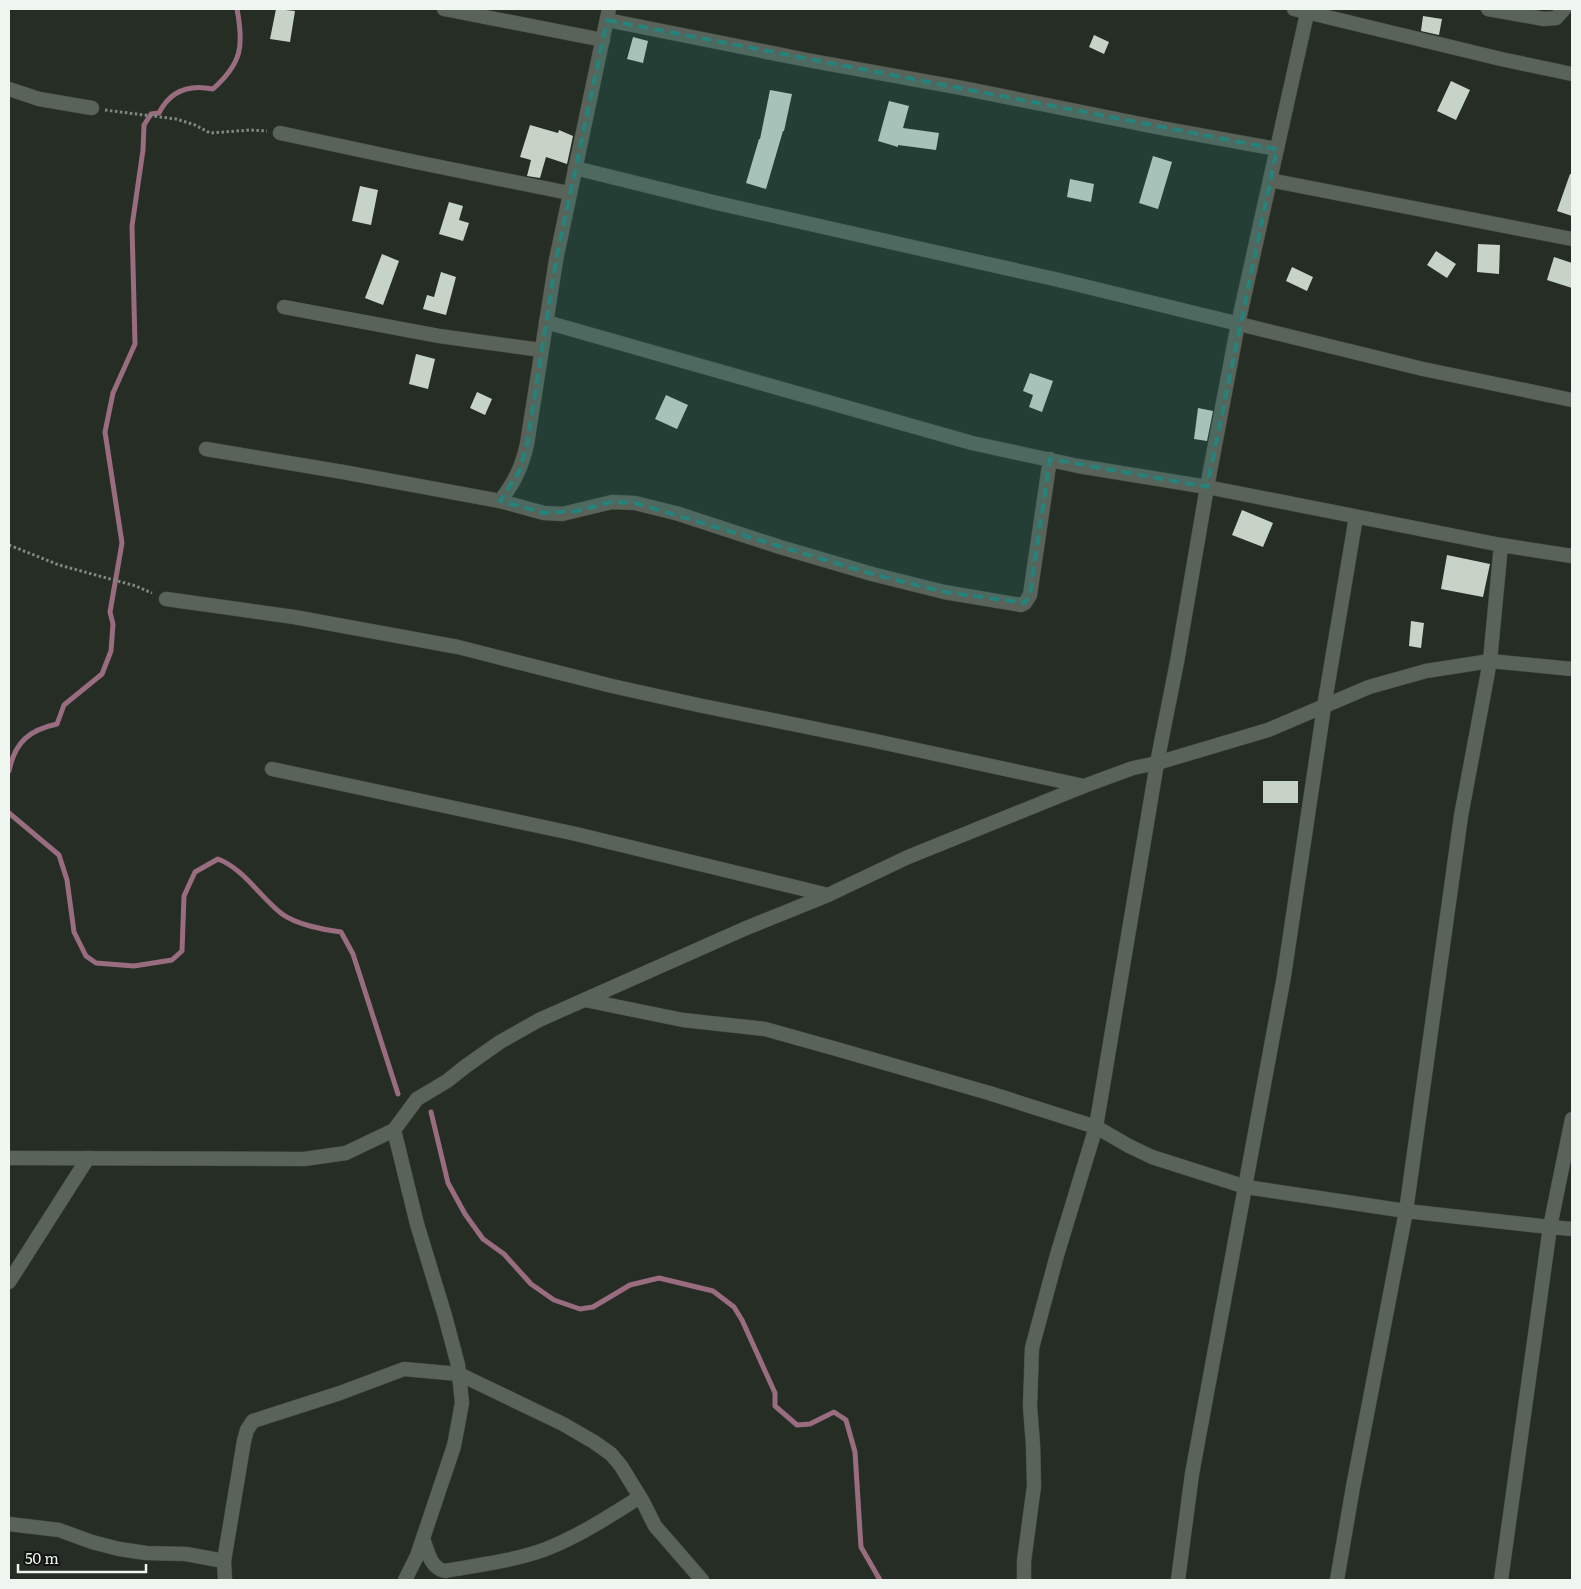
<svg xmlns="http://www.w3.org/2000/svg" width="1581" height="1589" font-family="Literata,serif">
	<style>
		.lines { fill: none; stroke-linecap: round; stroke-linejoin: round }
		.stream { stroke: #9a6c7f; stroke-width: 5 }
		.building { fill: #c8d3c8 }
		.minor-casing { stroke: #444b44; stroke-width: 15 }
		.path { stroke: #818881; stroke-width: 3; stroke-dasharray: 2.5 2.5; stroke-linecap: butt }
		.minor { stroke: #596359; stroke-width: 14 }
		.marked { fill: #25837b; fill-opacity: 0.2; stroke: #25837b; stroke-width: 4; stroke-dasharray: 10 6; stroke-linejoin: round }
	</style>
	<rect width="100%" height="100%" fill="#252d25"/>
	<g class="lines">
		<g class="stream">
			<path d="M9 771C15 742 29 730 57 724L64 705 102 674 111 651 113 624 110 612 122 543 105 432 113 393 135 344 132 226 143 150 144 125 151 114 159 113C170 91 189 84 213 89 242 63 244 46 237 9"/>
			<path d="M9 813 59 855 67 880 74 932 86 956 96 963 134 966 172 960 182 951 184 896 195 872 218 859C244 869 260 897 282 914 296 924 323 930 341 932L353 954 398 1094"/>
			<path d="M431 1112 448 1183 465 1214 483 1239 504 1254 531 1284 554 1300 580 1309 593 1307 630 1285 659 1278 713 1291 734 1307 742 1320 775 1393V1406L797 1425 810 1424 834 1412 846 1420 855 1452 861 1547 880 1580"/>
		</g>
	</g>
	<g class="building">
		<path d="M276 9 295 11 290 42 270 39Z"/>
		<path d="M1423 16 1442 19 1439 35 1421 31Z"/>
		<path d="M1094 35 1109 42 1104 54 1089 47Z"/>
		<path d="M633 37 648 41 643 63 627 59Z"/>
		<path d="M1451 81 1470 90 1456 120 1437 111Z"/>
		<path d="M770 90 792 94 784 131H783L766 189 746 183 759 139H760Z"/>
		<path d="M889 101 909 106 903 128 939 133 936 150 898 145V147L878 141Z"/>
		<path d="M530 125 558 133 559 130 573 136 567 164 546 157 540 178 527 176 531 160 520 157Z"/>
		<path d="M1153 156 1172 162 1158 209 1139 203Z"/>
		<path d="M1570 174H1572V216L1557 211Z"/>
		<path d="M1070 179 1094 184 1091 202 1067 197Z"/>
		<path d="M360 186 378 190 371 225 352 221Z"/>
		<path d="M449 202 463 206 459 220 469 223 463 241 439 234Z"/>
		<path d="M1478 244 1500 245 1499 274 1477 272Z"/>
		<path d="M1436 251 1456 264 1447 278 1427 265Z"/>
		<path d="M382 254 399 261 383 305 365 298Z"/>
		<path d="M1554 257 1572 263V288L1547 280Z"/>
		<path d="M1292 267 1313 277 1307 291 1286 281Z"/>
		<path d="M441 272 456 277 446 315 423 309 427 295 434 297Z"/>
		<path d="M416 354 435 359 428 389 409 384Z"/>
		<path d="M1030 373 1053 381 1042 412 1029 407 1033 395 1023 391Z"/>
		<path d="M477 392 492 399 485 415 470 408Z"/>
		<path d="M666 395 688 405 677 429 655 419Z"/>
		<path d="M1198 408 1213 411 1207 441 1194 439Z"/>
		<path d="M1242 510 1273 523 1263 547 1232 535Z"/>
		<path d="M1447 555 1490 564 1483 597 1441 589Z"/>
		<path d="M1411 621 1424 623 1421 648 1409 646Z"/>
		<rect x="1263" y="781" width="35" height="22"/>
	</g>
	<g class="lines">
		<defs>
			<g id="minor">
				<path d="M444 9 603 40"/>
				<path d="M1294 9 1501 59 1572 74"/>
				<path d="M1488 9 1544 19 1556 18 1564 9"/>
				<path d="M607 20 807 60 962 88 1156 127 1277 149"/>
				<path d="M9 89 39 99 92 108"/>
				<path d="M280 133 411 161 569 193"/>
				<path d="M575 168 717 203 1059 280 1423 369 1572 400"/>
				<path d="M1270 180 1572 239"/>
				<path d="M284 307 439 336 541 350"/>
				<path d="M546 322 972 443 1078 466 1207 487 1501 545 1572 556"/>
				<path d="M206 449 343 472 500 501 544 513 562 514 612 502 635 503 679 514 780 547 872 574 944 592 1021 605 1025 603 1030 595 1050 459"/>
				<path d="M500 501C514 483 522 467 527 444L556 260 609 9"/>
				<path d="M166 599 294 617 458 647 612 686 698 705 871 740 1084 786"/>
				<path d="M272 769 576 834 828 895"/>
				<path d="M585 1000 683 1020 765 1029 840 1050 989 1093 1096 1127 1129 1146 1152 1157 1246 1187 1406 1211 1550 1227 1572 1119"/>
				<path d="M394 1130 417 1224 445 1316 458 1365 462 1403 454 1446 417 1556 405 1580"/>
				<path d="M9 1158 304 1159 346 1153 394 1130 417 1099 447 1081 466 1066 500 1042 539 1020 744 929 828 895 908 857 1084 786 1133 768 1157 763 1268 730 1369 687 1426 671 1490 661 1572 669"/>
				<path d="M9 1282 88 1158"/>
				<path d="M9 1524 59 1530 92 1542 119 1549 146 1553 186 1554 224 1561 225 1580"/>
				<path d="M423 1539C428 1551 430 1568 445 1571 478 1565 514 1561 546 1549 579 1536 610 1516 640 1497"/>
				<path d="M224 1561 244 1441 247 1430 253 1421 340 1393 404 1369 459 1374 563 1424 594 1442 611 1454 621 1466 643 1502 655 1526 702 1580"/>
				<path d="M1024 1580V1561L1034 1486 1033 1445 1030 1406 1032 1348 1057 1255 1096 1127 1157 763 1177 662 1207 487 1238 324 1308 9"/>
				<path d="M1178 1580 1192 1474 1284 976 1324 707 1356 517"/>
				<path d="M1337 1580 1353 1487 1406 1211 1461 816 1490 661 1501 545"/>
				<path d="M1501 1580 1550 1227 1572 1229"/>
			</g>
		</defs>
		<use href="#minor" class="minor-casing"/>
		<g class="path">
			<path d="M105 110 176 119 195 125 210 133 250 130 267 131"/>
			<path d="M9 545 59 565 136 586 152 593"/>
		</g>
		<use href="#minor" class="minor"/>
	</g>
	<path class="marked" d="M607 20 1277 149 1207 487 1050 459 1030 595 1025 603 944 592 872 574 635 503 612 502 578 511 544 513 500 501 519 471 527 444 556 260Z"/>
	<rect width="1581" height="1589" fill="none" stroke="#eff5ef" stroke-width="20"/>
	<path d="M18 1564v8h128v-8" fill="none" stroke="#eff5ef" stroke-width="2.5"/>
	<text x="25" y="1564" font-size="15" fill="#eff5ef" stroke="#111411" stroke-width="4" paint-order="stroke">50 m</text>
</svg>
